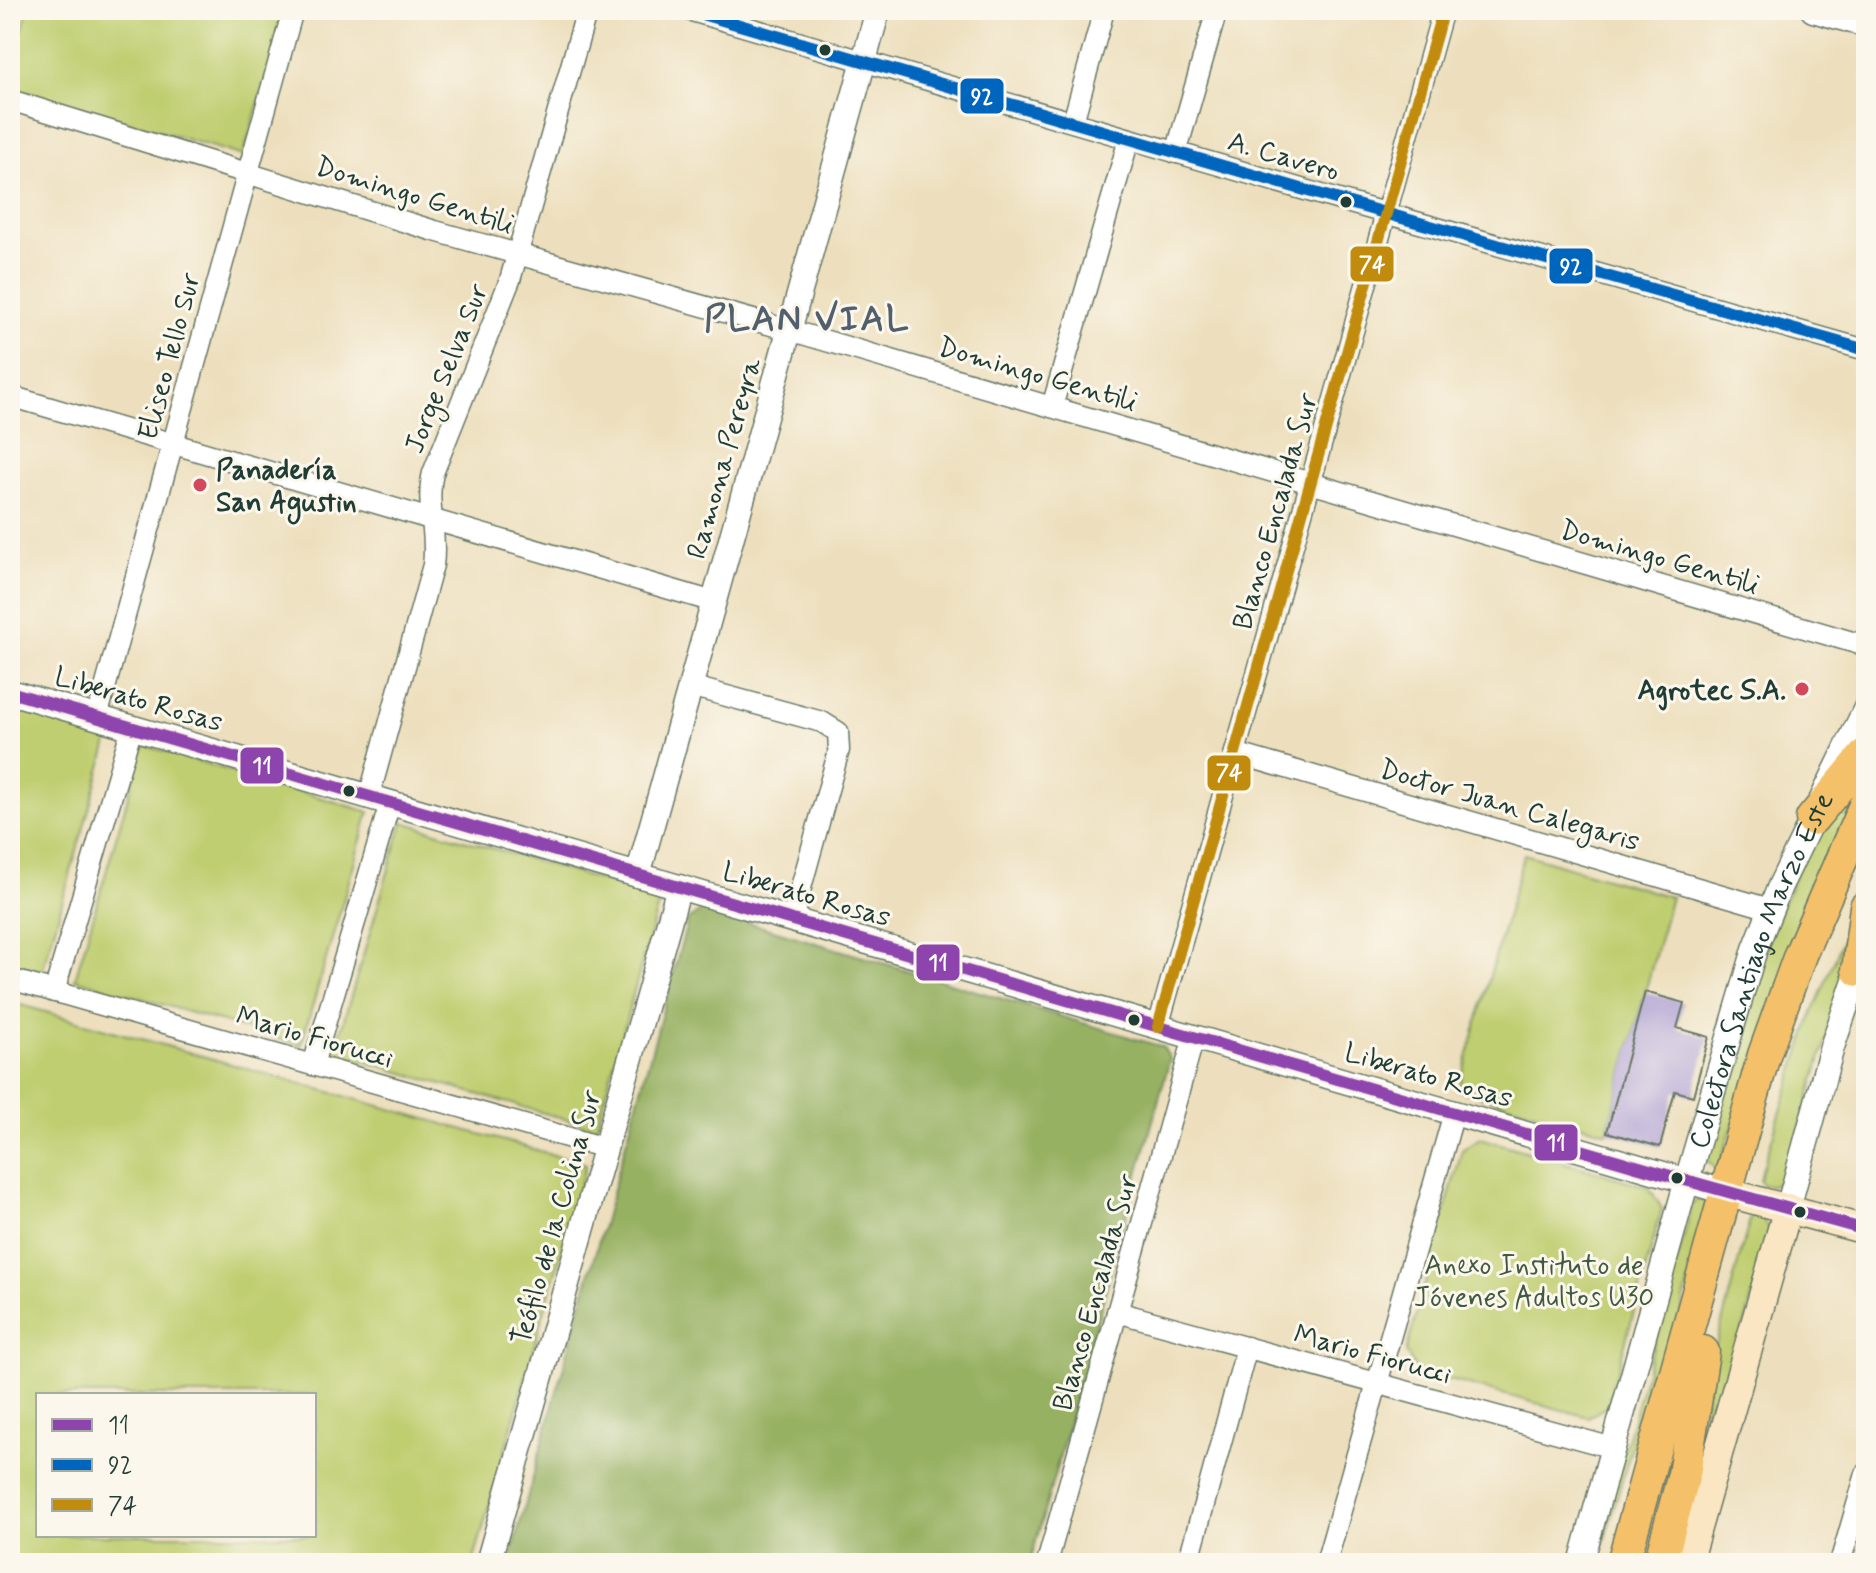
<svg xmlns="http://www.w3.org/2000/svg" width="1876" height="1573" font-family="Mynerve,sans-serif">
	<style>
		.green { fill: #bfce70; stroke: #6f8652; stroke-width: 2; fill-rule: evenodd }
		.forest { fill: #97b162; stroke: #5b774b; stroke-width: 2 }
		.building { fill: #afa0d4 }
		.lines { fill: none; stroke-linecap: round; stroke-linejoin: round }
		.minor-casing { stroke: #677664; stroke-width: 23 }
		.tertiary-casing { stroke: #677664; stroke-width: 27 }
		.secondary-casing { stroke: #677664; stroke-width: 31 }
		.trunk-casing { stroke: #677664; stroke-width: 35 }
		.minor { stroke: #fff; stroke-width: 20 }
		.tertiary { stroke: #fff; stroke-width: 24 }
		.secondary { stroke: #fbe6c4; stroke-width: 28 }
		.trunk { stroke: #f4c16b; stroke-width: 32 }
		.bus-1-casing { stroke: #fbf7ec; stroke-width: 18 }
		.bus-2-casing { stroke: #fbf7ec; stroke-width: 18 }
		.bus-3-casing { stroke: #fbf7ec; stroke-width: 18 }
		.bus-1 { stroke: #8e44ad; stroke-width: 12 }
		.bus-2 { stroke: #0065bd; stroke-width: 12 }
		.bus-3 { stroke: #c18c0d; stroke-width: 12 }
		.bus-dot { fill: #1f3d34; stroke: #fbf7ec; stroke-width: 3 }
		.poi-dot { fill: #d1495b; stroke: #fbf7ec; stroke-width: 3 }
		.labels { text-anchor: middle; stroke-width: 6; stroke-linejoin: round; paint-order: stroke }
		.street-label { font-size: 28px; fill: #1f3d34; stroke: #fbf7ec }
		.poi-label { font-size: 28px; font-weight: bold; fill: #1f3d34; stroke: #fbf7ec; text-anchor: start }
		.park-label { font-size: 28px; fill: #3f5a40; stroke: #fbf7ec }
		.district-label { font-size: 36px; font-weight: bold; letter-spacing: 2px; fill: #51606c; stroke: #fbf7ec }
		.line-badge { stroke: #fbf7ec; stroke-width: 3 }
		.badge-label { font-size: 22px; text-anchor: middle; font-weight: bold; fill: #fff }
	</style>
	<rect width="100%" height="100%" fill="#fbf7ec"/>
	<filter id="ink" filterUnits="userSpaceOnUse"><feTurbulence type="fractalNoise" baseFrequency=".0125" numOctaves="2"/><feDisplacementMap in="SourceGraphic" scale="16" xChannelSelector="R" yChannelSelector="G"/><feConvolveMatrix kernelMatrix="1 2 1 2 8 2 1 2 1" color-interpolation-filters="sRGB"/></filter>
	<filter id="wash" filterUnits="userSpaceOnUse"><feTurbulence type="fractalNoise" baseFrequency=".006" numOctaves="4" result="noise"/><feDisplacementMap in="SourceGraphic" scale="32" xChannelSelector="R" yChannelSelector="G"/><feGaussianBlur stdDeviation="1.8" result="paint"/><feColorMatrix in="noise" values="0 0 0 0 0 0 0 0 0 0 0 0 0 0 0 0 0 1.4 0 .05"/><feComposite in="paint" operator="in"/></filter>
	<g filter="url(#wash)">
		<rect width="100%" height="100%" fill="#eddfbd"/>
		<g class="green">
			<path d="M28 10H286L243 156 10 87V72Z"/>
			<path d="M10 706 110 736 42 972 10 963Z"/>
			<path d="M143 745 369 812 301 1045 75 979Z"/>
			<path d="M1866 765V781L1811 901 1717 1171 1705 1158 1762 954 1809 843Z"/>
			<path d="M403 822 660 898 596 1128 334 1053Z"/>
			<path d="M1524 854 1671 897 1607 1132 1458 1090Z"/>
			<path d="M1859 900 1841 990 1785 1179 1773 1185H1763L1760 1181 1762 1170 1813 1012Z"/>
			<path d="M10 1002 586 1164 473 1563H10ZM314 1395V1535H38V1395Z"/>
			<path d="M1480 1138 1649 1187 1662 1209 1608 1406 1588 1417 1416 1371 1406 1352 1462 1150Z"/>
			<path d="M1698 1200H1708L1676 1334 1635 1435 1598 1563H1593L1693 1203Z"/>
			<path d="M1754 1215 1763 1219 1770 1233 1678 1563 1714 1352 1750 1219Z"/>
		</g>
		<path class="forest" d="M703 909 1163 1047 1170 1059 1030 1563H509L688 920Z"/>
		<g id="blocks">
			<path class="building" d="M1645 992 1684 1003 1677 1028 1709 1037 1693 1096 1675 1091 1660 1147 1607 1132Z"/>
		</g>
	</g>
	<g filter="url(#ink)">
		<use href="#blocks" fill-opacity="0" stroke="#677664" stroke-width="2"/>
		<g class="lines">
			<defs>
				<g id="minor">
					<path d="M688 10 1346 202 1866 350"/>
					<path d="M10 100 435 231 789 330 1866 646"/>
					<path d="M1073 122 1104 10"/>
					<path d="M1176 153 1217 10"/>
					<path d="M10 396 714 602"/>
					<path d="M1052 407 1129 139"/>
					<path d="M690 686 822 722 838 732 839 750 792 920"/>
					<path d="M97 717 293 10"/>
					<path d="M1235 753 1770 909"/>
					<path d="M369 797 433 565C438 534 425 503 433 473L510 280 587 10"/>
					<path d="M10 979 605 1148"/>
					<path d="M54 992 132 727"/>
					<path d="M1158 1027 1443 10"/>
					<path d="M313 1065 390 803"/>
					<path d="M1117 1312 1613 1448"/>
					<path d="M1047 1563 1194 1037"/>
					<path d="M1188 1563 1247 1347"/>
					<path d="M1326 1563 1454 1113"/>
					<path d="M1840 1563 1866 1474"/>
				</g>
				<g id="tertiary">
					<path d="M1813 10 1866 25"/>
					<path d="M10 692 1725 1192"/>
					<path d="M638 875 878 10"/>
					<path d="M1788 1208 1832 1047 1864 954"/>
					<path d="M488 1563 679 887"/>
					<path id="s1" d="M1581 1563 1687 1180 1755 949 1780 886 1866 708"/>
				</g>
				<g id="secondary">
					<path d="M1725 1192 1866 1230"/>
					<path d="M1687 1563 1788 1208"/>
				</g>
				<g id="trunk">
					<path d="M1812 819 1866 754"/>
					<path d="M1858 970 1866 907"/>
					<path d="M1623 1563 1764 1055 1800 955 1866 803"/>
					<path d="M1660 1563 1684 1474 1703 1352"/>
				</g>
			</defs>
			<use href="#minor" class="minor-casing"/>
			<use href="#tertiary" class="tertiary-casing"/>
			<use href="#secondary" class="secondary-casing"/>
			<use href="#trunk" class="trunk-casing"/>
			<use href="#minor" class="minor"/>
			<use href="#tertiary" class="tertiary"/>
			<use href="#secondary" class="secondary"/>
			<use href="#trunk" class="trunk"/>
			<defs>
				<path id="bus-1" d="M10 692 1667 1175 1866 1230"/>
				<path id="bus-2" d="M688 10 1346 202 1866 350"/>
				<path id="bus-3" d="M1158 1027 1443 10"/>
			</defs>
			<use href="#bus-1" class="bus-1-casing"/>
			<use href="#bus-2" class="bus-2-casing"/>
			<use href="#bus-3" class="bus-3-casing"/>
			<use href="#bus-1" class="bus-1"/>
			<use href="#bus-2" class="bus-2"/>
			<use href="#bus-3" class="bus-3"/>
		</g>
	</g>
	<g class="bus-dot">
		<circle cx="825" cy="50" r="7"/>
		<circle cx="1346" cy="202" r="7"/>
		<circle cx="349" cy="791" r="7"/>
		<circle cx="1134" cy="1020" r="7"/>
		<circle cx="1677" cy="1178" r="7"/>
		<circle cx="1800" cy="1212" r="7"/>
	</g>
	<g class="poi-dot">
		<circle cx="200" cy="485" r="8"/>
		<circle cx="1802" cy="689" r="8"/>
	</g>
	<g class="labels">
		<g class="street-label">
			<text transform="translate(1284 155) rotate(16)" y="10">A. Cavero</text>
			<text transform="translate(415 194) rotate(17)" y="10">Domingo Gentili</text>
			<text transform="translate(168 356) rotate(-75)" y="10">Eliseo Tello Sur</text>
			<text transform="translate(445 368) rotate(-68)" y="10">Jorge Selva Sur</text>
			<text transform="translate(1038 373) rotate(16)" y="10">Domingo Gentili</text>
			<text transform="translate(723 458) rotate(-74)" y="10">Ramona Pereyra</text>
			<text transform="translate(1274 511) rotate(-74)" y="10">Blanco Encalada Sur</text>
			<text transform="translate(1660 556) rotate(16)" y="10">Domingo Gentili</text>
			<text transform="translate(139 698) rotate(16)" y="10">Liberato Rosas</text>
			<text transform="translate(1510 804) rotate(16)" y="10">Doctor Juan Calegaris</text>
			<text transform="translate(807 893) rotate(16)" y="10">Liberato Rosas</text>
			<text dy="10" stroke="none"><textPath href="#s1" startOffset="620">Colectora Santiago Marzo Este</textPath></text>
			<text transform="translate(315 1036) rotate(16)" y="10">Mario Fiorucci</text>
			<text transform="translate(1429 1074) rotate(16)" y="10">Liberato Rosas</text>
			<text transform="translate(555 1217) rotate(-74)" y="10">Teófilo de la Colina Sur</text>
			<text transform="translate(1094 1292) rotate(-74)" y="10">Blanco Encalada Sur</text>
			<text transform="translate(1373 1353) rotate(15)" y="10">Mario Fiorucci</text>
		</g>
		<g class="poi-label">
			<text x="216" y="479">Panadería<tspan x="216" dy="32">San Agustin</tspan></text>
			<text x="1786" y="699" text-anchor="end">Agrotec S.A.</text>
		</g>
		<g class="park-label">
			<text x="1534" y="1274">Anexo Instituto de<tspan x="1534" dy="32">Jóvenes Adultos U30</tspan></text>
		</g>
		<g class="district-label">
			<text x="807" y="330">PLAN VIAL</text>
		</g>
	</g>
	<g class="line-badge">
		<rect x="959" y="77" width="46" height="38" rx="8" fill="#0065bd"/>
		<rect x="1349" y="245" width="46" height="38" rx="8" fill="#c18c0d"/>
		<rect x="1548" y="247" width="46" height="38" rx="8" fill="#0065bd"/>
		<rect x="239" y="746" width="46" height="39" rx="8" fill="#8e44ad"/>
		<rect x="1206" y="754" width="46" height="38" rx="8" fill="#c18c0d"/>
		<rect x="915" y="943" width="46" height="39" rx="8" fill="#8e44ad"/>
		<rect x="1533" y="1123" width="46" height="39" rx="8" fill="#8e44ad"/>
	</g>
	<g class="badge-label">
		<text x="982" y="104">92</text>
		<text x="1372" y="272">74</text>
		<text x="1571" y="274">92</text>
		<text x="262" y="773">11</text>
		<text x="1229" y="780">74</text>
		<text x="938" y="970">11</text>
		<text x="1556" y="1150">11</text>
	</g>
	<rect width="1876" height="1573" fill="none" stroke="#fbf7ec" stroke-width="40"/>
	<rect x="36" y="1393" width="280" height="144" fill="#fbf7ec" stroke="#a3ada2" stroke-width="2"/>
	<rect x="52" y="1419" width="40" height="12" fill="#8e44ad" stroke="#a3ada2" stroke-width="2"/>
	<text x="108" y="1433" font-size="24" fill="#1f3d34">11</text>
	<rect x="52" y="1459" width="40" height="12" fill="#0065bd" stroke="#a3ada2" stroke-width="2"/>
	<text x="108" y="1473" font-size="24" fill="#1f3d34">92</text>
	<rect x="52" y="1499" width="40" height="12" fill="#c18c0d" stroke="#a3ada2" stroke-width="2"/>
	<text x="108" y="1513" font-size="24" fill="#1f3d34">74</text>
</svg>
